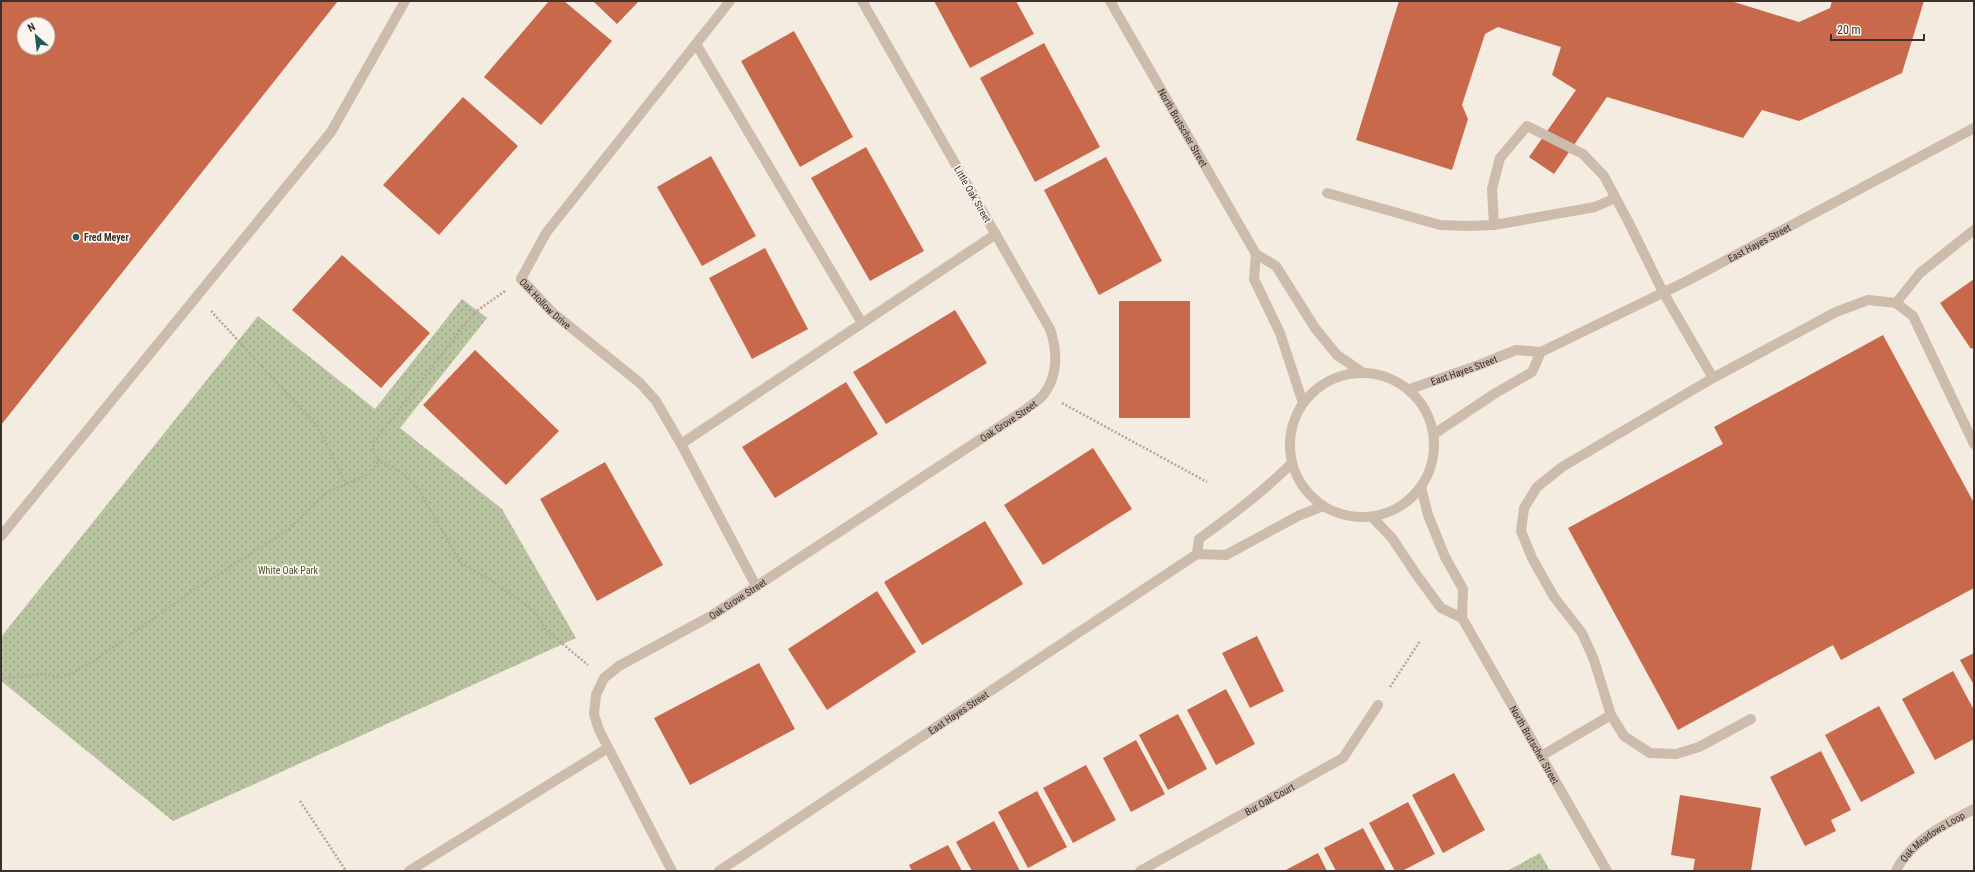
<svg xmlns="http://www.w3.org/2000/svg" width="1975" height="872" font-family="'Roboto Condensed',sans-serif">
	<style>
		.park { fill: url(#park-dots) }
		.building { fill: #c8694b; fill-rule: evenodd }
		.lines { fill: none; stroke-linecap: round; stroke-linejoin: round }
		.path { stroke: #b9a596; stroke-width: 2.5; stroke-dasharray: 2 2; stroke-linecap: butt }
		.service { stroke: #cdbbac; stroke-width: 10 }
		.minor { stroke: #cdbbac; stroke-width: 10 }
		.tertiary { stroke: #cdbbac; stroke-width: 10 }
		.poi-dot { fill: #1f5a5e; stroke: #fbf5ee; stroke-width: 1.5 }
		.labels { text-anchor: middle; stroke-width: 3.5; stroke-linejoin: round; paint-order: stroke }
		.street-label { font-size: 10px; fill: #3b302b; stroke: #fbf5ee }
		.poi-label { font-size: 10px; font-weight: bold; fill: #3b302b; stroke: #fbf5ee; text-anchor: start }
		.park-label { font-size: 10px; fill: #4a5a2e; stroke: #fbf5ee }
	</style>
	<defs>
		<pattern id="park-dots" width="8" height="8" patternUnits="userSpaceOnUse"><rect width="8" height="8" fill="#b8c4a0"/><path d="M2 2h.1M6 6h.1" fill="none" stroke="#97a083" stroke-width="1.8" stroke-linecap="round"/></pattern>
	</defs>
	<rect width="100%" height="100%" fill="#f4ebe1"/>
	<g class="park">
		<path d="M462 299 487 318 400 428 502 509 576 638 173 821 1 681V637L258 316 375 409Z"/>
		<path d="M1540 853 1550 871H1507Z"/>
	</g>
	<g class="building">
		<path d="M1 1H338L1 425ZM24 24H48V48H24Z"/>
		<path d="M549 1H564L612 41 541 125 484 77Z"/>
		<path d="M593 1H639L617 24Z"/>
		<path d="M934 1H1016L1034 34 970 68Z"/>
		<path d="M1399 1H1731L1799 22 1830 8 1832 1H1924L1902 73 1799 121 1762 110 1743 138 1607 97 1554 174 1529 157 1576 90 1552 75 1561 47 1498 27 1485 34 1462 105 1468 119 1452 170 1356 140Z"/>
		<path d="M794 31 853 137 800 167 741 61Z"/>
		<path d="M1044 43 1100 147 1035 182 980 78Z"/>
		<path d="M463 97 518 146 439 235 383 185Z"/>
		<path d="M866 147 924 251 870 281 811 178Z"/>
		<path d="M711 156 756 236 702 266 657 187Z"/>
		<path d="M1106 157 1162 261 1099 295 1044 190Z"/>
		<path d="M765 248 808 329 752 359 709 278Z"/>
		<path d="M342 255 430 333 381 388 292 310Z"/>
		<path d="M1974 279V347L1971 349 1940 303Z"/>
		<rect x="1119" y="301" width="71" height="117"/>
		<path d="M955 310 987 363 886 424 853 372Z"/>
		<path d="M1883 335 1974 503V588L1841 660 1833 645 1678 730 1568 528 1723 444 1714 427Z"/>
		<path d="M475 350 559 431 506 485 423 405Z"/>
		<path d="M846 382 878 434 775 498 742 447Z"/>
		<path d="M1093 448 1132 509 1043 565 1004 505Z"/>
		<path d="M605 462 663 565 597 601 540 499Z"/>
		<path d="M985 521 1023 584 922 645 884 582Z"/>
		<path d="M877 591 916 652 827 710 788 649Z"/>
		<path d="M1257 636 1284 691 1250 708 1222 653Z"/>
		<path d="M1974 653V685L1960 660Z"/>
		<path d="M759 663 795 729 690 785 654 718Z"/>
		<path d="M1953 671 1974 710V739L1935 760 1902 699Z"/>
		<path d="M1226 689 1255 744 1216 765 1187 710Z"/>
		<path d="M1879 706 1915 773 1861 802 1825 735Z"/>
		<path d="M1178 714 1207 769 1168 790 1139 735Z"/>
		<path d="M1136 740 1165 794 1131 812 1103 758Z"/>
		<path d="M1821 751 1851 810 1831 820 1836 831 1805 846 1770 777Z"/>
		<path d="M1086 765 1116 820 1073 843 1043 788Z"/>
		<path d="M1454 773 1485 830 1443 853 1412 795Z"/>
		<path d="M1037 791 1067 847 1028 868 998 812Z"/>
		<path d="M1680 795 1761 808 1751 871H1693L1695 859 1671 855Z"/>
		<path d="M1408 802 1435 854 1402 871H1395L1369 823Z"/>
		<path d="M994 821 1020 871H972L956 842Z"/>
		<path d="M1363 828 1386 871H1336L1324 848Z"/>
		<path d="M948 845 962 871H912L909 865Z"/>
		<path d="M1318 853 1327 871H1284Z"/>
	</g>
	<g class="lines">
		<g class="path">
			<path d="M505 291 474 313 373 443V451L379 461 401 472 419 490 461 563 492 581 533 610 546 630 588 665"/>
			<path d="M211 311 318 427 346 484"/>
			<path d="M1062 403 1207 482"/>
			<path d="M1 680 7 678 41 674 60 677 70 674 98 658 195 589 285 532 326 493 369 474 379 461"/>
			<path d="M1390 687 1420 641"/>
			<path d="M300 801 346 871"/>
		</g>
		<g class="service">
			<path d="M696 44 862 323"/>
			<path d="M1327 193 1440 225 1468 226 1494 225 1595 207 1615 198"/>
			<path d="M1494 225 1492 189 1500 158 1527 126 1583 154 1604 176 1628 221 1663 292 1713 378"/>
			<path d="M1896 303 1920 273 1974 230"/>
			<path d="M681 444 996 234"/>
			<path d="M1 536 331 132 405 1"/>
			<path d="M1751 719 1699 747 1676 754 1650 753 1624 736 1611 715 1594 660 1582 633 1554 597 1532 558 1521 531 1524 508 1537 487 1562 467 1713 378 1836 312 1868 300 1896 303 1913 316 1974 444"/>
			<path d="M1541 756 1611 715"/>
			<path d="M409 871 608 748"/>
		</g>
		<g class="minor">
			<path id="s1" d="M730 1 546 233 521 279 553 313 640 383 656 401 681 444 756 586"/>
			<path id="s2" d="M672 871 599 730 594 714 596 695 604 678 619 666 711 616 1025 410C1031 405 1040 400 1044 394 1059 374 1057 350 1050 329L862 1"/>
			<path id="s3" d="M1140 871 1343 758 1378 705"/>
			<path id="s4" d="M1896 871C1910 841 1945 824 1974 809"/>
		</g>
		<g class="tertiary">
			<path id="s5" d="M1110 1 1256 254 1276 266 1315 328 1337 355 1362 372"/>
			<path d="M1256 254 1254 279 1280 333 1303 403"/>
			<circle cx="1362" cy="445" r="72"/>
			<path id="s6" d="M1410 389 1479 365 1516 350 1541 352 1687 281 1974 128"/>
			<path d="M1434 434 1494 394 1532 372 1541 352"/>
			<path id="s7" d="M1421 487 1428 515 1445 557 1463 589 1462 618 1607 871"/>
			<path d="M1372 517 1392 538 1416 574 1441 608 1462 618"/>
			<path d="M1197 554 1199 539C1232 515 1263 492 1292 463"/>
			<path id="s8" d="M719 871 1197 554 1226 555 1298 516 1323 506"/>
		</g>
	</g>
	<circle class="poi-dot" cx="76" cy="237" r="4"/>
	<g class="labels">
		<g class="street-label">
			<text dy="4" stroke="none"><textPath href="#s5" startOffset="146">North Brutscher Street</textPath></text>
			<text transform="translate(973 194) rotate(60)" y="4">Little Oak Street</text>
			<text dy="4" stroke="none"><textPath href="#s6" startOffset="382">East Hayes Street</textPath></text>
			<text dy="4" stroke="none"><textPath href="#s1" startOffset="383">Oak Hollow Drive</textPath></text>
			<text dy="4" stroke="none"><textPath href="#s6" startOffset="57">East Hayes Street</textPath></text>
			<text dy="4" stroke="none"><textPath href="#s2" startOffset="693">Oak Grove Street</textPath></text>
			<text dy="4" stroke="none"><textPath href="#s2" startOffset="369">Oak Grove Street</textPath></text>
			<text dy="4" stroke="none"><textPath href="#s8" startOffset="287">East Hayes Street</textPath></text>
			<text dy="4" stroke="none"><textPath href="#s7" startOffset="286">North Brutscher Street</textPath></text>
			<text dy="4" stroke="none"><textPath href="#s3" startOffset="148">Bur Oak Court</textPath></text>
			<text dy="4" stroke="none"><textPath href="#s4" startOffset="51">Oak Meadows Loop</textPath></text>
		</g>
		<g class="poi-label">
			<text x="84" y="241">Fred Meyer</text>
		</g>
		<g class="park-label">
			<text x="288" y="574">White Oak Park</text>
		</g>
	</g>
	<rect width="1975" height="872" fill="none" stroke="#3b302b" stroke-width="4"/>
	<g transform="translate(36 36) rotate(332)"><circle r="19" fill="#fbf5ee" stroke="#aea6a0"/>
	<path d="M0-3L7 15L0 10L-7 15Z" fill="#1f5a5e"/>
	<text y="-6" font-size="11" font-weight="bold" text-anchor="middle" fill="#3b302b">N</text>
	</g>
	<path d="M1831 34v6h93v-6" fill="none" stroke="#3b302b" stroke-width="2"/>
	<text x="1837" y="34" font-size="12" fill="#3b302b" stroke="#fbf5ee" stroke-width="3" paint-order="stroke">20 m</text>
</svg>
